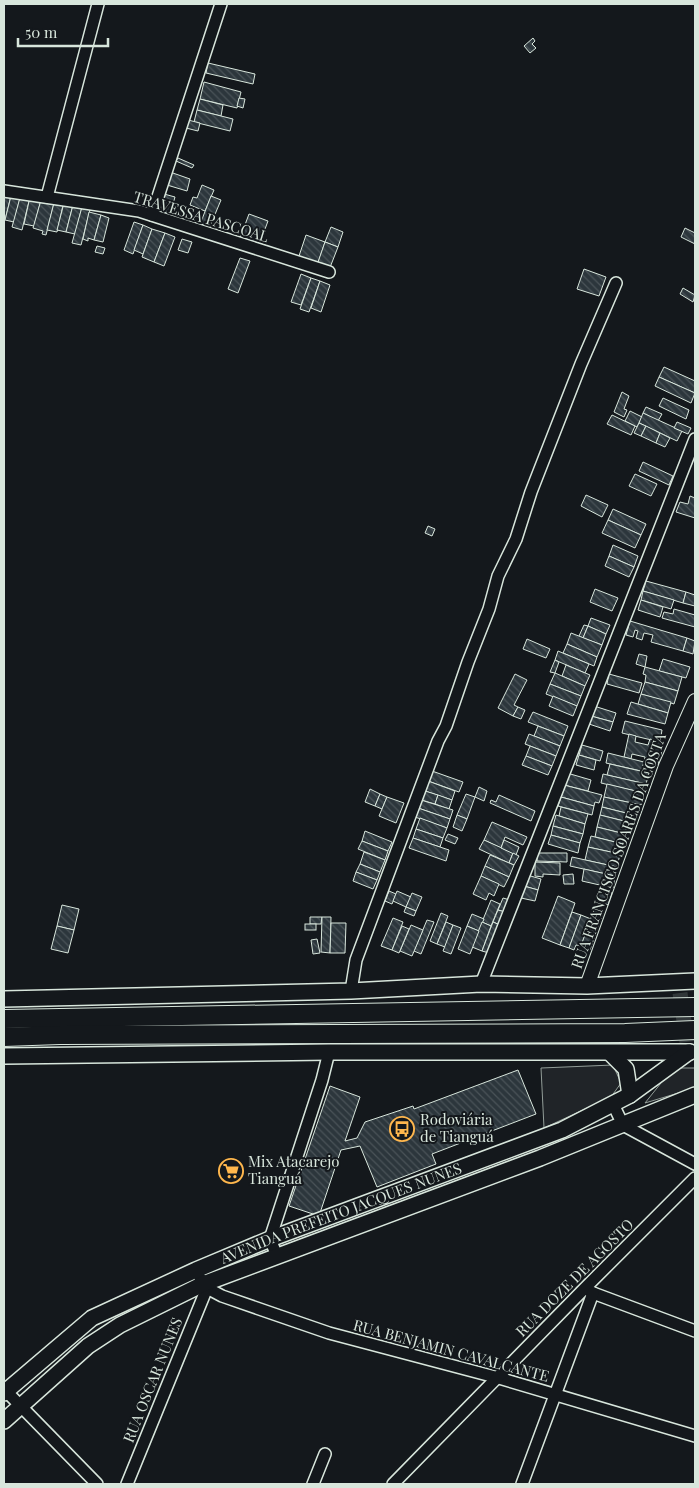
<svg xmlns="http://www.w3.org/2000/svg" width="699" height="1488" font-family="'Playfair Display',serif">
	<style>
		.green { fill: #202428; stroke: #939e99 }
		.building { fill: url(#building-back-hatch); stroke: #d8e6dc }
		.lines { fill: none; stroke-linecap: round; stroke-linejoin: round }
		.secondary-tunnel { stroke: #313739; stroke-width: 15; stroke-dasharray: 15 8; stroke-linecap: butt }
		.minor-casing { stroke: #d8e6dc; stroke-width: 14 }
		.tertiary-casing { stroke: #d8e6dc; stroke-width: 16 }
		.secondary-casing { stroke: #d8e6dc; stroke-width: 18 }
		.trunk-casing { stroke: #d8e6dc; stroke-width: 20 }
		.minor { stroke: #14181c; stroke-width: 11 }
		.tertiary { stroke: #14181c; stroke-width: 14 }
		.secondary { stroke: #14181c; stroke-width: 15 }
		.trunk { stroke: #14181c; stroke-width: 18 }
		.labels { text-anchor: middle; stroke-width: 4; stroke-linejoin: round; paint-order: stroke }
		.street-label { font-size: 15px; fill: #d8e6dc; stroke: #14181c }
		.poi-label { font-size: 15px; fill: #d8e6dc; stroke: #14181c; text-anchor: start }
	</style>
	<defs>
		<pattern id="building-back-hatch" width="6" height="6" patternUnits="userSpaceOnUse" patternTransform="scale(1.25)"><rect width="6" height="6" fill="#2c363c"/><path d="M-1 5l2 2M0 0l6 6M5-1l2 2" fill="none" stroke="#4a5358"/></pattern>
	</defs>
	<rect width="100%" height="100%" fill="#14181c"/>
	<g class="green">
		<path d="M613 1065 621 1083 611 1097 544 1128 541 1068Z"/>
		<path d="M673 1068H695V1088L645 1103Z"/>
	</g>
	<g class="building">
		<path d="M533 38 535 41 532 44 536 48 530 53 524 46Z"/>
		<path d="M208 63 255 74 253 84 206 73Z"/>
		<path d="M204 82 241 92 237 108 200 99Z"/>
		<path d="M239 98 245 99 243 108 237 106Z"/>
		<path d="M200 99 223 105 221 116 197 110Z"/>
		<path d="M197 110 233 119 230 131 194 122Z"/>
		<path d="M188 120 200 123 198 131 186 128Z"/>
		<path d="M178 158 194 165 192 168 176 161Z"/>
		<path d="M170 172 190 179 187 191 167 185Z"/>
		<path d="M202 185 214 190 205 211 190 205 193 197 197 198Z"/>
		<path d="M4 194 11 196 5 220H4Z"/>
		<path d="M21 194 14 222 5 220 11 196Z"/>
		<path d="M21 194 30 197 22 230 12 227Z"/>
		<path d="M164 194 175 197 169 218 157 214Z"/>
		<path d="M211 196 221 200 208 231 199 227Z"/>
		<path d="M30 197 41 200 34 226 24 224Z"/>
		<path d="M41 200 54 203 46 235 42 234 43 231 33 228Z"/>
		<path d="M54 203 63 205 57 232 47 230Z"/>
		<path d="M64 203 73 205 66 232 57 230Z"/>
		<path d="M73 205 82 207 75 234 66 232Z"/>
		<path d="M82 207 90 210 81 245 72 243Z"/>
		<path d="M89 212 101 215 94 240 88 238V241L83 239Z"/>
		<path d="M249 214 268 221 258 248 239 241Z"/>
		<path d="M101 215 109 218 103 242 94 240Z"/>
		<path d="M134 222 143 225 133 254 124 250Z"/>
		<path d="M143 225 152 229 143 254 134 250Z"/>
		<path d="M331 227 343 232 338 247 325 242Z"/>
		<path d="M685 228 695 233V244L681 237Z"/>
		<path d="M152 229 165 233 154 262 142 257Z"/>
		<path d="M165 233 175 237 164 266 154 262Z"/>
		<path d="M306 235 325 242 318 263 299 256Z"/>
		<path d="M182 239 192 242 188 253 178 250Z"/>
		<path d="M325 242 338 247 329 270 317 265Z"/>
		<path d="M97 246 105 248 103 254 95 252Z"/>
		<path d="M240 258 250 261 238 293 228 289Z"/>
		<path d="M584 269 606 277 599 296 577 289Z"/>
		<path d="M301 274 311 278 301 305 291 302Z"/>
		<path d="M311 278 320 281 309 312 300 309Z"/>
		<path d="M320 281 330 285 321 312 311 308Z"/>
		<path d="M683 288 695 295 693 302 680 294Z"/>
		<path d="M664 367 695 381V393L659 377Z"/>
		<path d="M659 377 695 393 691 403 655 386Z"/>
		<path d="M622 392 629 396 624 409 627 410 624 417 614 412Z"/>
		<path d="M663 398 689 410 686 419 659 406Z"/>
		<path d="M646 407 662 414 658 421 643 413Z"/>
		<path d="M630 411 642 417 637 427 625 421Z"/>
		<path d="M643 413 682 431 677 441 639 423Z"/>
		<path d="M612 415 635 426 631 435 607 424Z"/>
		<path d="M677 422 691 428 688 434 674 428Z"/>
		<path d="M639 423 646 426 641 436 634 433Z"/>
		<path d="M646 426 660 433 656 443 641 436Z"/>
		<path d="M660 433 670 438 665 447 656 443Z"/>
		<path d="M643 462 673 476 669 485 639 471Z"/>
		<path d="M635 474 657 484 651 496 629 486Z"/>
		<path d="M586 495 608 505 602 517 581 506Z"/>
		<path d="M690 496 695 498V518L676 512 680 502 688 504Z"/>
		<path d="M613 509 646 524 641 535 608 520Z"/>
		<path d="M608 520 641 535 635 548 602 533Z"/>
		<path d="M428 526 435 529 432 536 425 533Z"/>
		<path d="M613 545 638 556 634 567 609 556Z"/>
		<path d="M609 556 634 567 629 577 605 566Z"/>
		<path d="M646 581 686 592 683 603 643 591Z"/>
		<path d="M595 589 618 598 612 611 590 602Z"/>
		<path d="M643 591 674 600 671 609 641 600Z"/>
		<path d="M686 592 695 595V606L683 603Z"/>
		<path d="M641 600 663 607 660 617 638 610Z"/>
		<path d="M674 609 695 615V627L662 618 664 612 673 614Z"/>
		<path d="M591 618 610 625 606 634 588 626Z"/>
		<path d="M630 621 687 638 683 651 651 642 653 635 644 633 642 640 636 638 638 631 635 630 633 637 626 635Z"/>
		<path d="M584 625 588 626 583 638 579 636Z"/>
		<path d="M588 626 606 634 602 645 583 638Z"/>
		<path d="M571 633 602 645 597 657 567 644Z"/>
		<path d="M687 638 695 641 693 654 683 651Z"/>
		<path d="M527 639 550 649 546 658 523 649Z"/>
		<path d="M567 644 597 657 594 666 563 653Z"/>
		<path d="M558 651 589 664 585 673 555 660Z"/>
		<path d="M639 654 647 656 645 667 636 664Z"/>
		<path d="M663 659 690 667 686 678 659 671Z"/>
		<path d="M555 660 559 662 555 673 550 672Z"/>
		<path d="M566 665 590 675 585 686 562 676Z"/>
		<path d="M645 667 682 677 678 691 645 682 646 675 643 674Z"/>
		<path d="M555 673 585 686 581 696 550 684Z"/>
		<path d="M515 674 527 680 514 705 518 707 513 716 498 708Z"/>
		<path d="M609 674 642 683 639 693 607 684Z"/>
		<path d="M645 682 678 691 674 704 641 694Z"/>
		<path d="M550 684 581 696 577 706 546 694Z"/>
		<path d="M641 694 671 702 668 713 638 704Z"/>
		<path d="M553 696 577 706 573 716 549 706Z"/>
		<path d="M631 702 668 713 665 724 627 714Z"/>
		<path d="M594 706 616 713 613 722 591 716Z"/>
		<path d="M518 707 525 710 521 719 513 716Z"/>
		<path d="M533 712 568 726 564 736 528 722Z"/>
		<path d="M591 716 613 722 610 731 589 724Z"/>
		<path d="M625 721 662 730 660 742 622 733Z"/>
		<path d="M538 726 564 736 560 746 534 736Z"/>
		<path d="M529 734 560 746 556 756 525 744Z"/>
		<path d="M629 734 636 736 635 742 648 745 650 739 664 743 658 765 644 762 645 757 632 754 631 759 624 757Z"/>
		<path d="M582 745 603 751 600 761 579 755Z"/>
		<path d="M530 746 556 756 552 766 526 756Z"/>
		<path d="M608 753 644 762 641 771 606 763Z"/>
		<path d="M579 755 596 760 594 770 576 765Z"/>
		<path d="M526 756 552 766 548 775 522 765Z"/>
		<path d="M610 764 649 773 646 784 607 775Z"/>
		<path d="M432 771 463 782 459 792 428 781Z"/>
		<path d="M567 773 591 780 588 791 564 785Z"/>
		<path d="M603 774 646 784 644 793 601 783Z"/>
		<path d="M428 781 455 791 452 800 425 791Z"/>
		<path d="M607 784 644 793 641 805 604 797Z"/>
		<path d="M564 785 602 795 599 803 595 802 594 806 561 797Z"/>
		<path d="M479 787 487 791 484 801 475 797Z"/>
		<path d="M370 789 380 794 375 806 365 802Z"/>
		<path d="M425 791 438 795 435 804 421 800Z"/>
		<path d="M380 794 387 797 382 809 375 806Z"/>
		<path d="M466 794 475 797 467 819 457 815Z"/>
		<path d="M438 795 452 800 449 809 435 804Z"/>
		<path d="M499 795 535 811 531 821 490 803 491 800 496 802Z"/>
		<path d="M387 797 404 803 396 823 379 816Z"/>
		<path d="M561 797 594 806 592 815 558 806Z"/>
		<path d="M604 797 632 803 630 814 602 807Z"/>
		<path d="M421 800 453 810 450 819 418 808Z"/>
		<path d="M561 807 588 814 585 824 559 816Z"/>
		<path d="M602 807 630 814 628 822 600 815Z"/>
		<path d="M418 808 450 819 447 828 415 817Z"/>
		<path d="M457 815 467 819 462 831 453 827Z"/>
		<path d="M556 815 585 824 583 834 553 826Z"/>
		<path d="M600 815 628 822 625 834 597 827Z"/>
		<path d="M420 818 447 828 443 838 416 829Z"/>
		<path d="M492 822 527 837 523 845 505 837 501 848 484 840Z"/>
		<path d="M553 826 583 834 580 843 551 835Z"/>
		<path d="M597 827 625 834 623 844 595 837Z"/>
		<path d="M416 829 443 838 440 847 413 838Z"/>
		<path d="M365 831 392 842 388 851 362 841Z"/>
		<path d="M448 834 458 838 455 844 445 840Z"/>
		<path d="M551 835 580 843 578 853 548 844Z"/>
		<path d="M591 836 623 844 620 854 588 847Z"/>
		<path d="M413 838 449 850 446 861 409 848Z"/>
		<path d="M484 840 513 853 509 863 479 849Z"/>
		<path d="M504 840 519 847 516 855 501 848Z"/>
		<path d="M362 841 388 851 385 860 358 849Z"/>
		<path d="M588 847 620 854 617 867 585 860Z"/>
		<path d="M364 852 385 860 380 872 360 864Z"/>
		<path d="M513 853 519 856 514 865 509 863Z"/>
		<path d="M537 853H567V862L537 861Z"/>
		<path d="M490 855 514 865 509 877 485 866Z"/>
		<path d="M572 857 617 867 615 876 570 866Z"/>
		<path d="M535 862 560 863V875L543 874V877L535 876Z"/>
		<path d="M360 864 380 872 377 880 356 872Z"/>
		<path d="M485 866 509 877 504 887 481 876Z"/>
		<path d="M584 869 615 876 613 888 582 881Z"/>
		<path d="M356 872 377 880 373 889 353 881Z"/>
		<path d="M573 874 574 884H564L563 875Z"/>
		<path d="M527 875 541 879 538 890 524 886Z"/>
		<path d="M481 876 499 884 494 896 489 893 486 900 473 894Z"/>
		<path d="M524 886 538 890 535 901 521 898Z"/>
		<path d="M601 888 612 893 608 905 596 900Z"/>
		<path d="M389 891 396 894 392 904 385 901Z"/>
		<path d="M397 891 411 897 406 907 393 901Z"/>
		<path d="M412 893 422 897 416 911 406 907Z"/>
		<path d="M558 896 575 903 560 945 542 938Z"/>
		<path d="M503 898 510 900 505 912 498 910Z"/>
		<path d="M491 900 500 904 491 926 482 922Z"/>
		<path d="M62 905 79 909 74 930 57 926Z"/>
		<path d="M406 907 416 911 414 916 404 912Z"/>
		<path d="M498 910 505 912 500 925 493 922Z"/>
		<path d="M594 910 603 913 598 926 589 923Z"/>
		<path d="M572 912 581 915 569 948 560 945Z"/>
		<path d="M441 913 448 916 437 944 430 941Z"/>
		<path d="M472 914 484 919 479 931 467 926Z"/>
		<path d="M581 915 591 919 581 946 576 945 574 950 569 948Z"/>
		<path d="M310 917H322L321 924H310Z"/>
		<path d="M322 917H331L330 953 321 952Z"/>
		<path d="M393 918 403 922 392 950 381 946Z"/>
		<path d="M427 920 434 922 421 954 414 951Z"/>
		<path d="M446 922 453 925 445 947 437 944Z"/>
		<path d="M482 922 491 926 482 951 472 947Z"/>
		<path d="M493 922 500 925 489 953 482 951Z"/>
		<path d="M331 923H346L345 953H330Z"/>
		<path d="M589 923 598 926 590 950 581 946Z"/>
		<rect x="305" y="924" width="11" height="6"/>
		<path d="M411 925 423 930 412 956 400 951Z"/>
		<path d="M453 925 461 928 451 954 443 951Z"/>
		<path d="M57 926 74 930 68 953 51 949Z"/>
		<path d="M402 926 409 929 399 953 392 950Z"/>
		<path d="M467 926 479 931 470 954 458 949Z"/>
		<path d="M317 939 320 953 313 954 311 940Z"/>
		<path d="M518 1070 536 1114 432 1154 436 1164 377 1187 360 1146 341 1150 319 1216 289 1206 330 1086 360 1097 345 1141 357 1138 365 1122 413 1106 414 1109Z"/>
	</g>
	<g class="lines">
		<path class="secondary-tunnel" d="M680 993 687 1042"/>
		<defs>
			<g id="minor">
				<path d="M4 191 139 211 329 272"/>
				<path d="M47 197 98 4"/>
				<path d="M152 215 221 4"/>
				<path d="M481 984 695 439"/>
				<path d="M351 991 356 960 438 741 446 726 468 662 489 609 498 576 516 539 531 492 581 364 616 283"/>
				<path d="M613 1104 623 1125 695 1164"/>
				<path d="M277 1256 270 1239 322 1080 329 1052"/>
				<path d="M200 1278 207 1288 222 1296 329 1333 499 1378 695 1436"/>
				<path d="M586 1289 593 1293 695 1331"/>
				<path d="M6 1391 97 1484"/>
				<path d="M127 1484 207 1288"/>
				<path d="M313 1484 325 1454"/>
				<path d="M393 1484 585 1288 695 1178"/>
				<path d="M522 1484 593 1293"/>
			</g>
			<path id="tertiary" d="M587 986 666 766 695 701"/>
			<g id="secondary">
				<path d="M4 999 351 991 481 984 587 986 695 981"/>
				<path d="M610 1053 626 1069 630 1095"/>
				<path d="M4 1056 329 1052H690"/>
				<path id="s1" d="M4 1393 92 1318 196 1270 270 1239 562 1130 630 1095 689 1052"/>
				<path d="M4 1421 88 1346 120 1325 203 1284 540 1158 695 1095"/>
			</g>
			<g id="trunk">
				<path d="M4 1019 695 1007"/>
				<path d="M4 1037 60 1035 625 1033 695 1030"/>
			</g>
		</defs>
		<use href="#minor" class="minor-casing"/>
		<use href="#tertiary" class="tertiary-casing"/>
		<use href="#secondary" class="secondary-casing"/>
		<use href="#trunk" class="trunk-casing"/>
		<use href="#minor" class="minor"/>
		<use href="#tertiary" class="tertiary"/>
		<use href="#secondary" class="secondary"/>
		<use href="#trunk" class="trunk"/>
	</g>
	<defs>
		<symbol id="bus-ring" viewBox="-11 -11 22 22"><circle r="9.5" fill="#14181c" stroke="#ffb74d" stroke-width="1.5"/><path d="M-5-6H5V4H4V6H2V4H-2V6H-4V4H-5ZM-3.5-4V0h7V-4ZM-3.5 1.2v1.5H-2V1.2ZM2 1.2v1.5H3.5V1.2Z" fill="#ffb74d"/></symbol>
		<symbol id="supermarket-ring" viewBox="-11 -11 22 22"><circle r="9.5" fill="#14181c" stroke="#ffb74d" stroke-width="1.5"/><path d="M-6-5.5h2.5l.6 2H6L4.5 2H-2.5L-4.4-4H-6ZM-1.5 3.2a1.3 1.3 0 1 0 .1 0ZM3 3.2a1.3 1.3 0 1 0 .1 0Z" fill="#ffb74d"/></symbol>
	</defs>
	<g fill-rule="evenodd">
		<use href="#bus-ring" x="388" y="1115" width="28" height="28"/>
		<use href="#supermarket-ring" x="217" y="1157" width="28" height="28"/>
	</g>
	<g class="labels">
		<g class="street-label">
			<text transform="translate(201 217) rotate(17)" y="5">TRAVESSA PASCOAL</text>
			<text transform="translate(619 851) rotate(-70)" y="5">RUA FRANCISCO SOARES DA COSTA</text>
			<text dy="5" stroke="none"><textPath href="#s1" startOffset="386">AVENIDA PREFEITO JACQUES NUNES</textPath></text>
			<text transform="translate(575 1278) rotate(-45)" y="5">RUA DOZE DE AGOSTO</text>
			<text transform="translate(451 1351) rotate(15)" y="5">RUA BENJAMIN CAVALCANTE</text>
			<text transform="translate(153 1380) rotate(-68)" y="5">RUA OSCAR NUNES</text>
		</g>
		<g class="poi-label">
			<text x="420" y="1125">Rodoviária<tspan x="420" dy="17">de Tianguá</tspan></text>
			<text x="248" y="1167">Mix Atacarejo<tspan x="248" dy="17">Tianguá</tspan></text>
		</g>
	</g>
	<rect width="699" height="1488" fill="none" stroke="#d8e6dc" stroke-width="10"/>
	<path d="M18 38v8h90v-8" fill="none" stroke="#d8e6dc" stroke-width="2.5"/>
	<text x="25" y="38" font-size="15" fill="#d8e6dc" stroke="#14181c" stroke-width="4" paint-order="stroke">50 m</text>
</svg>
